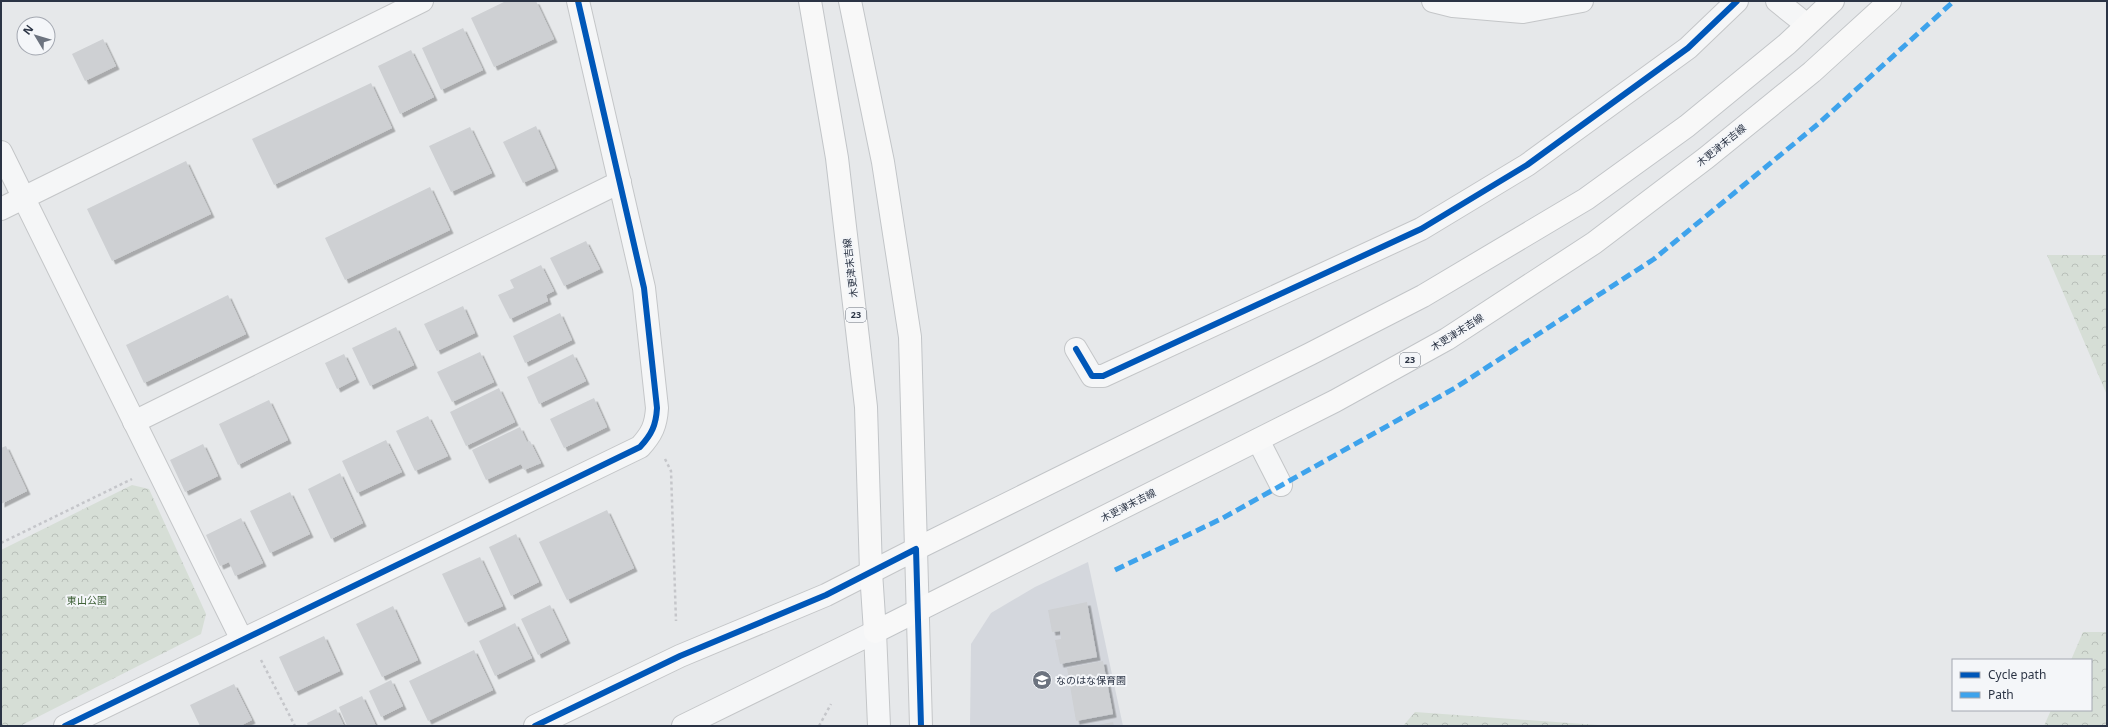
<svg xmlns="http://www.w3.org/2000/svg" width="2108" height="727" font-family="'Noto Sans','Noto Sans JP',sans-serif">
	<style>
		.built { fill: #d4d7dd }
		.forest { fill: url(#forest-crowns) }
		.building { fill: #ced0d3; filter: url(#shadow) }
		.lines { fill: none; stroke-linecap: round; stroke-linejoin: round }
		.minor-casing { stroke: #c4c6c8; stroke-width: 24 }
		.major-casing { stroke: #c2c5c8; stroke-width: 24 }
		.path { stroke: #c5c6ca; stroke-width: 2.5; stroke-dasharray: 3 3; stroke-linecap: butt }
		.minor { stroke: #f5f6f7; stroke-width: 22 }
		.major { stroke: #f8f8f8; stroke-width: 22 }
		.quiet { stroke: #3ea3ec; stroke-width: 5; stroke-dasharray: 10 5; stroke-linecap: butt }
		.cycleway-casing { stroke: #f4f6f9; stroke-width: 8 }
		.cycleway { stroke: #0057b8; stroke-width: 6 }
		.labels { text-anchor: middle; stroke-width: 4; stroke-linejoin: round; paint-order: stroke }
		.shield { fill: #f4f6f9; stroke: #676e7b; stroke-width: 1 }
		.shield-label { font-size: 9px; font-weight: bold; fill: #2b3445 }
		.street-label { font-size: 10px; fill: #2b3445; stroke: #f4f6f9 }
		.park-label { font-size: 10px; fill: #3f6138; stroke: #f4f6f9 }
		.poi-label { font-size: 10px; fill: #2b3445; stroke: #f4f6f9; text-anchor: start }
	</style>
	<defs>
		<pattern id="forest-crowns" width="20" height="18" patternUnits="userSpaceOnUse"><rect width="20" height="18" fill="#d6ded6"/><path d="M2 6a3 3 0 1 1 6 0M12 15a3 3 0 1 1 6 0" fill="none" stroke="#b8bfb9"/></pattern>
		<filter id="shadow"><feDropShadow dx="3.5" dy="3.5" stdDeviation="0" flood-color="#0004"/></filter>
	</defs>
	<rect width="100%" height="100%" fill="#e6e8ea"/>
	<path class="built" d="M1088 562 1123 726H970L971 644 991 613 1035 587Z"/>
	<g class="forest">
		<path d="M2047 255H2107V395Z"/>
		<path d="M132 485 149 489 206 614 201 634 20 726H1V550Z"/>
		<path d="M2083 632H2107V726H2044L2051 710H2091V660H2071Z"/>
		<path d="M1415 712 1612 726H1403Z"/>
	</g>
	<g class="building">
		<path d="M506 1H536L554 39 494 67 471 18Z"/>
		<path d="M463 28 483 70 441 90 422 48Z"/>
		<path d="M103 39 116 66 85 81 72 54Z"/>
		<path d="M411 50 434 97 400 114 378 66Z"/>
		<path d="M371 83 392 128 274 185 252 139Z"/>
		<path d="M536 126 555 168 523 183 503 142Z"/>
		<path d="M470 127 492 173 451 192 429 146Z"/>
		<path d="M186 161 211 214 112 261 87 209Z"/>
		<path d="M430 187 450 230 345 280 325 238Z"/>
		<path d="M586 241 600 269 564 286 550 258Z"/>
		<path d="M541 265 554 291 546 295 548 301 510 319 498 295 514 288 510 280Z"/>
		<path d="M228 295 246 334 144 383 126 345Z"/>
		<path d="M463 306 475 333 437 351 424 324Z"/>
		<path d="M560 313 572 340 525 363 513 336Z"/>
		<path d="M396 327 414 365 370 386 352 348Z"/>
		<path d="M480 352 494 382 452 402 437 372Z"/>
		<path d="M344 354 356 379 337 389 325 363Z"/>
		<path d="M573 354 586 381 539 404 527 377Z"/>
		<path d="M499 388 515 422 466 446 450 412Z"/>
		<path d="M594 398 607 427 564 448 550 419Z"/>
		<path d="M269 400 288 440 238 465 219 424Z"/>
		<path d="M428 416 448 456 415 471 396 431Z"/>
		<path d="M520 427 527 442 530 441 541 463 524 470 521 464 486 480 472 450Z"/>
		<path d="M386 440 402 472 357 493 342 461Z"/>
		<path d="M203 444 218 476 185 492 170 460Z"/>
		<path d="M6 446 27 491 1 504V448Z"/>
		<path d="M340 473 363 523 331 539 308 489Z"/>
		<path d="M290 492 310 534 270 553 250 511Z"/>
		<path d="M607 510 634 568 567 600 539 542Z"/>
		<path d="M241 518 263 563 235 576 229 562 220 566 206 535Z"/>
		<path d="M516 534 539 582 511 596 489 547Z"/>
		<path d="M480 557 503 606 465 623 442 574Z"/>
		<path d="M1087 602 1097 657 1060 664 1055 640 1061 639 1060 631 1052 632 1048 610Z"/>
		<path d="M550 605 567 640 538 655 521 619Z"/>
		<path d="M393 606 418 660 382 677 356 624Z"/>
		<path d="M515 623 532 658 495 676 479 641Z"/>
		<path d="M324 636 340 671 295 692 279 657Z"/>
		<path d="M474 650 493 690 428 721 409 681Z"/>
		<path d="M1103 661 1113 714 1076 721 1067 668Z"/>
		<path d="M391 680 403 706 381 717 369 691Z"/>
		<path d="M234 684 252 720 240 726H200L190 705Z"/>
		<path d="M362 696 376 726H347L339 707Z"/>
		<path d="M336 709 344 726H308L307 723Z"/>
		<path d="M1113 722 1114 726H1098V725Z"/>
	</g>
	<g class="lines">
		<defs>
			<g id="minor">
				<path d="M1433 1 1453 6 1523 12 1582 1"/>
				<path d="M1777 1 1807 25"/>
				<path d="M1 152 242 640"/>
				<path d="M1 209 422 1"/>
				<path d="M1076 349 1092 376H1103L1421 229 1527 165 1688 48 1737 1"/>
				<path d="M134 422 620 182"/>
				<path d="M1258 440 1281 485"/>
				<path d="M65 726 640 447C652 434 656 425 657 408L644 288 578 1"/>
				<path d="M535 726 680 656 826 595 916 549 921 726"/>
				<path d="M683 726 875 632 879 726"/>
			</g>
			<g id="major">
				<path d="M810 1 837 158 866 407 871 572 875 632 1335 401 1447 339 1594 243 1706 158 1812 72 1890 1"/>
				<path d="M850 1 883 162 910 337 916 549 1310 354 1423 296 1586 199 1687 126 1787 44 1833 1"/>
			</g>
		</defs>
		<use href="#minor" class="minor-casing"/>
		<use href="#major" class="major-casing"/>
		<g class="path">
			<path d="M665 459 671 471 676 621"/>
			<path d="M1 543 132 479"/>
			<path d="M261 660 295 726"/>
			<path d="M819 726 831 704"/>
		</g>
		<use href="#minor" class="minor"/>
		<use href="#major" class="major"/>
		<path class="quiet" d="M1115 570 1223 518 1455 388 1654 259 1818 124 1954 1"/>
		<defs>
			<g id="cycleway">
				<path d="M1076 349 1092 376H1103L1421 229 1527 165 1688 48 1737 1"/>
				<path d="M65 726 640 447C652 434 656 425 657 408L644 288 578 1"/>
				<path d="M535 726 680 656 826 595 916 549 921 726"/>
			</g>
		</defs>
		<use href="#cycleway" class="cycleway-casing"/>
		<use href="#cycleway" class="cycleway"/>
	</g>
	<defs>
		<symbol id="school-disc" viewBox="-11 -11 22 22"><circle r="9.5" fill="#6c737f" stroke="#f4f6f9"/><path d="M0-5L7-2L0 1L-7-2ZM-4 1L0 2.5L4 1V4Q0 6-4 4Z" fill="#fff"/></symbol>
	</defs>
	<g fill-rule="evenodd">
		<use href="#school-disc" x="1031" y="669" width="22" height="22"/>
	</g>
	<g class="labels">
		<g class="shield">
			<rect x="846" y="308" width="20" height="14" rx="3"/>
			<rect x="1400" y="353" width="20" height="14" rx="3"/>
		</g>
		<g class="shield-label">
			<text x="856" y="318">23</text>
			<text x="1410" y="363">23</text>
		</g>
		<g class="street-label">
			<text transform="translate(1721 145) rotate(-39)" y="4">木更津末吉線</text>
			<text transform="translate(850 268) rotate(-97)" y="4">木更津末吉線</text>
			<text transform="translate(1457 332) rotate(-32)" y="4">木更津末吉線</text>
			<text transform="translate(1128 505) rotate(-27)" y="4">木更津末吉線</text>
		</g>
		<g class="park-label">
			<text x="87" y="604">東山公園</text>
		</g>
		<g class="poi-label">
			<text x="1056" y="684">なのはな保育園</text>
		</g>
	</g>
	<rect width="2108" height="727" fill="none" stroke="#2b3445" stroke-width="4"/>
	<rect x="1952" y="659" width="140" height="52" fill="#f4f6f9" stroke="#a4a8b1"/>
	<rect x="1960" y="672" width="20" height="6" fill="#0057b8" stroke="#a4a8b1"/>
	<text x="1988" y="679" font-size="12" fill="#2b3445">Cycle path</text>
	<rect x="1960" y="692" width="20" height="6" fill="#3ea3ec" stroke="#a4a8b1"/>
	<text x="1988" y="699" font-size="12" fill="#2b3445">Path</text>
	<g transform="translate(36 36) rotate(308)"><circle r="19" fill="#f4f6f9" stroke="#a4a8b1"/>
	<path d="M0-3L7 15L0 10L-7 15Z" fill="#6c737f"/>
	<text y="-6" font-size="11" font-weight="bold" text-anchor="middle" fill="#2b3445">N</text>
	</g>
</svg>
